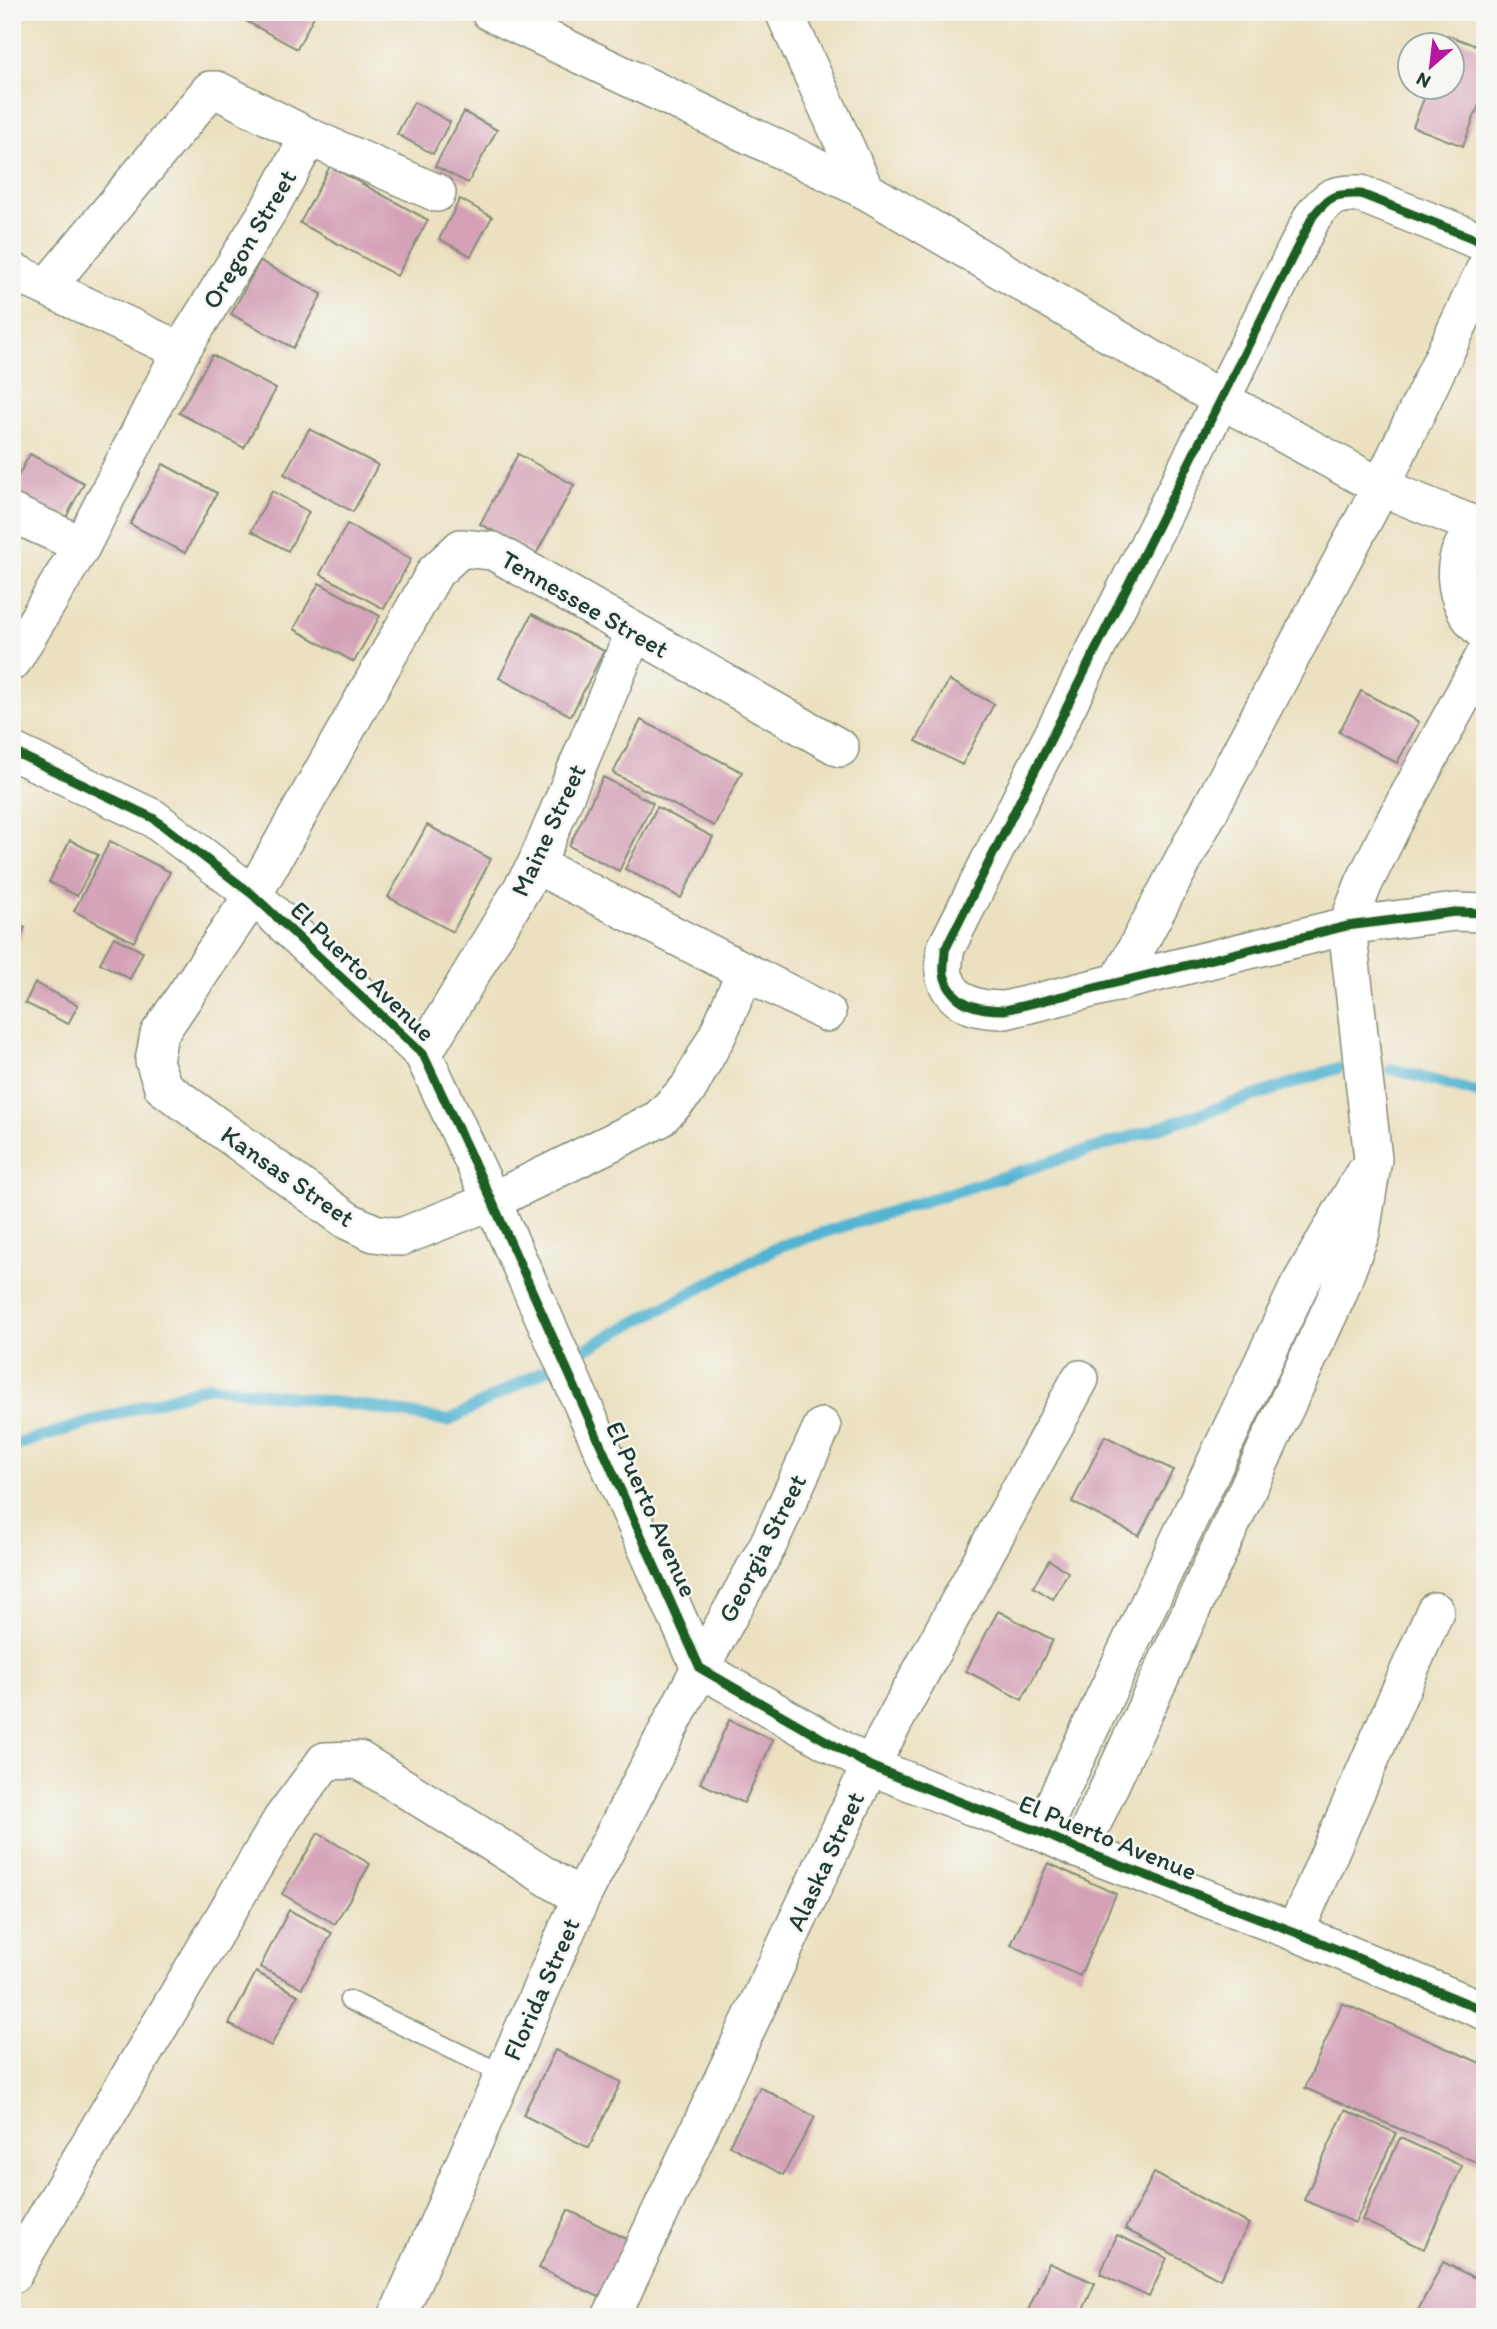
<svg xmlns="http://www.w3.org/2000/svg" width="1497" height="2329" font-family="Itim,sans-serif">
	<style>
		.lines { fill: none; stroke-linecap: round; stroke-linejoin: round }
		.stream { stroke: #53b4d2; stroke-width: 12 }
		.building { fill: #d4a1b7 }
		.service-casing { stroke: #858e7a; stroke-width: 21 }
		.minor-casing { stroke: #858e7a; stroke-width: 40 }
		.service { stroke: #fff; stroke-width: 18 }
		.minor { stroke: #fff; stroke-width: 37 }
		.cycleway-casing { stroke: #f6f6f2; stroke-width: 13 }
		.cycleway { stroke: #1b5e20; stroke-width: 9 }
		.labels { text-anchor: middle; stroke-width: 5; stroke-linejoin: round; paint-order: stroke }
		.street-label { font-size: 26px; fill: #1f3d34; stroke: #f6f6f2 }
	</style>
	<rect width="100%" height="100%" fill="#f6f6f2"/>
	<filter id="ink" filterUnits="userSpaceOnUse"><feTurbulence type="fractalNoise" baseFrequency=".0143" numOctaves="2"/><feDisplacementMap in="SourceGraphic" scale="14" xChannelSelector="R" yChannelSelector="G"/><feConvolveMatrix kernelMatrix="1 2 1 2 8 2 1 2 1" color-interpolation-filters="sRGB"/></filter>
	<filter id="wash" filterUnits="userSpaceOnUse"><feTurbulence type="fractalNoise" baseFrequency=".00686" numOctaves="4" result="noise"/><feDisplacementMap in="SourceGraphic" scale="28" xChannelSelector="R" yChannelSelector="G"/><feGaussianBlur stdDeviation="1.57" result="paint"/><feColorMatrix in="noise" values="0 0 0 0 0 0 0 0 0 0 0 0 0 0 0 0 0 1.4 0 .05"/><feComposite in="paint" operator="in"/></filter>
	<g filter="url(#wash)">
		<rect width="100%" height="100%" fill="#ebe0bf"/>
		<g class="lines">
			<g class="stream">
				<path d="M1392 1069 1485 1095"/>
				<path d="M12 1446 208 1386 364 1406 448 1421 780 1246 1134 1136 1338 1068"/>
			</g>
		</g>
		<g id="blocks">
			<g class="building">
				<path d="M248 12H316L297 49 244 20Z"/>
				<path d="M1447 35 1485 49V89L1463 146 1413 127 1428 88H1452V46H1443Z"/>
				<path d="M414 102 450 122 433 154 397 134Z"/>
				<path d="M464 112 497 130 468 183 435 166Z"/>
				<path d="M330 166 428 220 397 276 300 223Z"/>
				<path d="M460 199 492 217 471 256 439 239Z"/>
				<path d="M260 261 322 294 293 348 231 314Z"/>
				<path d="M212 355 276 389 244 448 179 413Z"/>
				<path d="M309 429 378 465 353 512 284 474Z"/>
				<path d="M30 454 84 483 62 525 12 498V487Z"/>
				<path d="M518 454 574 485 536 554 480 524Z"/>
				<path d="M163 464 217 493 185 553 130 524Z"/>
				<path d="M272 491 309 512 288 551 251 531Z"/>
				<path d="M347 524 411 559 384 609 320 574Z"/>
				<path d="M319 583 380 616 354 662 294 629Z"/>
				<path d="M532 614 604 651 571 716 499 678Z"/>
				<path d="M949 680 994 704 962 765 916 741Z"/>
				<path d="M1361 691 1419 722 1397 763 1339 732Z"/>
				<path d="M641 720 742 772 714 826 613 773Z"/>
				<path d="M603 777 653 803 619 871 569 846Z"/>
				<path d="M657 807 713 837 681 898 625 869Z"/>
				<path d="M427 825 491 859 453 932 388 897Z"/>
				<path d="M70 840 98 855 77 896 49 882Z"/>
				<path d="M110 841 170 872 134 942 74 911Z"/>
				<path d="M12 921 25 928 12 952Z"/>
				<path d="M114 937 143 952 130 979 100 963Z"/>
				<path d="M35 983 78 1005 68 1024 25 1003Z"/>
				<path d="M1105 1436 1173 1470 1139 1536 1072 1502Z"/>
				<path d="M1049 1560 1068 1572 1053 1599 1033 1587Z"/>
				<path d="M998 1611 1053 1640 1022 1700 966 1671Z"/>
				<path d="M729 1720 773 1740 744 1803 700 1783Z"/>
				<path d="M318 1833 370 1864 335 1924 282 1894Z"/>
				<path d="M1048 1863 1116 1894 1080 1976 1011 1945Z"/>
				<path d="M289 1910 332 1933 302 1988 260 1967Z"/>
				<path d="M256 1972 298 1995 271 2046 229 2024Z"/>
				<path d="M1342 2003 1485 2065V2166L1305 2088Z"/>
				<path d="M555 2050 621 2082 589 2148 523 2115Z"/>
				<path d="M760 2087 815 2117 783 2175 729 2145Z"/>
				<path d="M1345 2110 1396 2133 1355 2223 1304 2200Z"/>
				<path d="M1400 2138 1462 2166 1424 2249 1362 2220Z"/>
				<path d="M1154 2173 1249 2224 1220 2279 1125 2229Z"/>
				<path d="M568 2210 631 2241 603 2299 539 2268Z"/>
				<path d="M1117 2235 1167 2258 1149 2297 1100 2274Z"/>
				<path d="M1443 2262 1485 2283V2299L1476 2317H1422L1416 2314Z"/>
				<path d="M1049 2263 1095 2283 1080 2317H1025Z"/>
			</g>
		</g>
	</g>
	<g filter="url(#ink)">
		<use href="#blocks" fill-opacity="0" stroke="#858e7a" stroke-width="2"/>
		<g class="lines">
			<defs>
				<path id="service" d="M349 2000 503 2074"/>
				<g id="minor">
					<path d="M490 12 865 190"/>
					<path d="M784 12 865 190 1220 399 1381 487 1479 527"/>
					<path d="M309 137 437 193"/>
					<path d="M1485 243 1361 194C1335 193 1329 196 1313 216L945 950C945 958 942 970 945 978 954 1006 980 1010 1005 1010L1347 926 1455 912 1485 913"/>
					<path d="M12 271 181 351"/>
					<path d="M12 513 82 545"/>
					<path d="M1485 524C1443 547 1451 607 1485 633"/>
					<path d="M12 662 82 545 181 351 271 206 309 137 217 90H210L47 287"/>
					<path d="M12 751 153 818 253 895 423 1054 492 1201 700 1668 870 1766 973 1807 1041 1832 1080 1850 1295 1932 1485 2011"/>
					<path d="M536 865 827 1013"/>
					<path d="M745 973 718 1034 688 1089 659 1119 492 1201 401 1237 374 1233 348 1221 163 1087 154 1061 159 1034 253 895 435 572 461 548 493 551 840 748"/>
					<path d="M1118 983 1381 487 1485 269"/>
					<path d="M423 1054 536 865 634 632"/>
					<path d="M1041 1832 1298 1288 1363 1175"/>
					<path d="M1080 1850 1338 1294 1361 1232 1373 1159 1347 926 1364 883 1391 828 1485 655"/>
					<path d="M1295 1932 1435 1611"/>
					<path d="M12 2275 282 1819 325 1761 359 1760 581 1898"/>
					<path d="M397 2317 581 1898 700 1668 768 1545 822 1427"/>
					<path d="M611 2317 870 1766 1080 1379"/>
				</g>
			</defs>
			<use href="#service" class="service-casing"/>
			<use href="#minor" class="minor-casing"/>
			<use href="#service" class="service"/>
			<use href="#minor" class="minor"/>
			<defs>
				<g id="cycleway">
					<path d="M1485 243 1361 194C1335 193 1329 196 1313 216L945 950C945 958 942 970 945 978 954 1006 980 1010 1005 1010L1347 926 1455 912 1485 913"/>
					<path d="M12 751 153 818 253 895 423 1054 492 1201 700 1668 870 1766 973 1807 1041 1832 1080 1850 1295 1932 1485 2011"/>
				</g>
			</defs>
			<use href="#cycleway" class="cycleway-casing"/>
			<use href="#cycleway" class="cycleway"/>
		</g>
	</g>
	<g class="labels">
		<g class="street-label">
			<text transform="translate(249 239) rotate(-59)" y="9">Oregon Street</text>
			<text transform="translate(585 604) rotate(30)" y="9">Tennessee Street</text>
			<text transform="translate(548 830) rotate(-65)" y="9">Maine Street</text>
			<text transform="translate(363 971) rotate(44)" y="9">El Puerto Avenue</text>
			<text transform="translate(288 1176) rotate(35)" y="9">Kansas Street</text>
			<text transform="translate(652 1509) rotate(66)" y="9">El Puerto Avenue</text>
			<text transform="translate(762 1548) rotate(-63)" y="9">Georgia Street</text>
			<text transform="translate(1108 1837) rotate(22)" y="9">El Puerto Avenue</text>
			<text transform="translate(825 1861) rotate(-65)" y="9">Alaska Street</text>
			<text transform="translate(541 1989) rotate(-66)" y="9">Florida Street</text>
		</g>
	</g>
	<rect width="1497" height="2329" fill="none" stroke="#f6f6f2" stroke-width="42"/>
	<g transform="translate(1431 66) rotate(208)"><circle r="33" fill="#f6f6f2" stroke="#a0aca6" stroke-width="2"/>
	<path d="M0-5L12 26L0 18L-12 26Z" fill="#b5179e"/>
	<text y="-10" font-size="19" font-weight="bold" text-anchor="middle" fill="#1f3d34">N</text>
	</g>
</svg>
